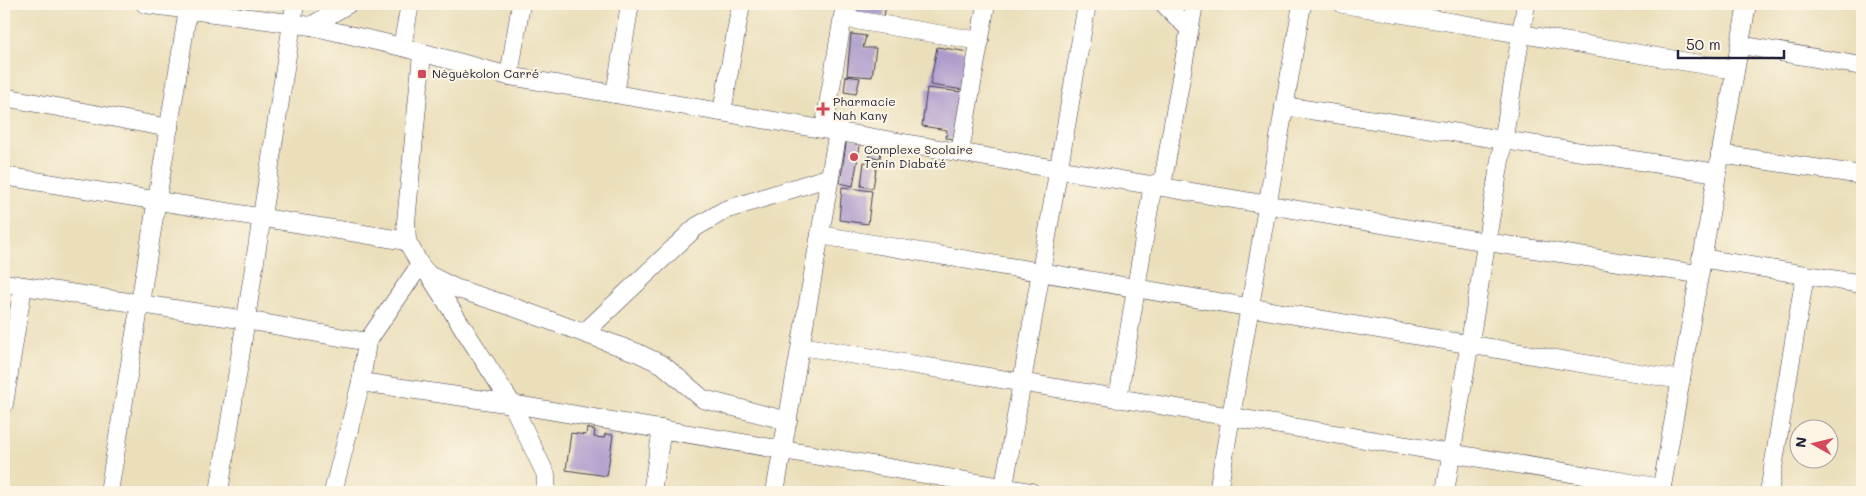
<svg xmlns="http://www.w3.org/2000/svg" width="1866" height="496" font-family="Mali,sans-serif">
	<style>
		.building { fill: #ae9ccc }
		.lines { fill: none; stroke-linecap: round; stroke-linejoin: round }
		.minor-casing { stroke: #403e4e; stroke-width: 19 }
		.minor { stroke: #fff; stroke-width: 18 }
		.poi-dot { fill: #d1495b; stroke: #fcf5e5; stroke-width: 2 }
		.labels { text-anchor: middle; stroke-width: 4; stroke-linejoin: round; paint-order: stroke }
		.poi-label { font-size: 12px; fill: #22223b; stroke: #fcf5e5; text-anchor: start }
	</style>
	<rect width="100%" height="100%" fill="#fcf5e5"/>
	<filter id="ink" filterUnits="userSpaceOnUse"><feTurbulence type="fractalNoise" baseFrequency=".02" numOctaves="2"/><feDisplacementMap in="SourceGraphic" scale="10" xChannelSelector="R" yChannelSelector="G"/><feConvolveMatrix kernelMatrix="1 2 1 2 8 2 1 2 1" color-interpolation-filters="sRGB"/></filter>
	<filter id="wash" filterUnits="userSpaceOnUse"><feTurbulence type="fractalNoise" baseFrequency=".0096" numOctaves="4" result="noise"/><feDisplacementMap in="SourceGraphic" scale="20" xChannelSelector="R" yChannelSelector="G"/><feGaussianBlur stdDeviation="1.12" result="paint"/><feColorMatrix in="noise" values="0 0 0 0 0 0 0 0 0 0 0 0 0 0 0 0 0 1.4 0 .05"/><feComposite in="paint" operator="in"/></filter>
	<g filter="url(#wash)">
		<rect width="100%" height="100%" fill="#ebdfbb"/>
		<g id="blocks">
			<g class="building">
				<path d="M859 4H886L884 17 858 13Z"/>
				<path d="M851 34 866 36 863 48H876L872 77 847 75Z"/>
				<path d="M937 47 969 52 964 90 930 85Z"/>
				<path d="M846 76 860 78 856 94 844 92Z"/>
				<path d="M927 88 962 92 957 139 946 138 947 130 922 126Z"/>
				<path d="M847 138 861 140 853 186 840 183Z"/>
				<path d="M872 140 882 141 880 158 870 157Z"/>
				<path d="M864 162 877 164 873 188 861 186Z"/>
				<path d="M842 187 872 191 868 224 839 220Z"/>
				<path d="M587 428 595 430 594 437 604 438 605 434 613 435 607 476 566 470 571 433 586 435Z"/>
			</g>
		</g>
	</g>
	<g filter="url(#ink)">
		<use href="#blocks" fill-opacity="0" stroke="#403e4e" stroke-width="1"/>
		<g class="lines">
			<defs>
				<g id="minor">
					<path d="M145 4 311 26 402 47 509 76 1487 242 1698 274"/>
					<path d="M1164 4 1189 29"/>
					<path d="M1343 4 1735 70"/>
					<path d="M843 18 980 41"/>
					<path d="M311 26 348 4"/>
					<path d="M1740 45 1862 66"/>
					<path d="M402 47 410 4"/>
					<path d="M422 54 406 222 407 241 420 265 429 275 455 288 513 307 638 353 663 365 703 399 788 421"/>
					<path d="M509 76 521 4"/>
					<path d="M615 94 630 4"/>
					<path d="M4 97 169 128"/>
					<path d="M1284 106 1717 173"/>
					<path d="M722 112 741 4"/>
					<path d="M824 129 845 4"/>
					<path d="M960 152 986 4"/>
					<path d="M1720 154 1862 175"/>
					<path d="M4 176 407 241"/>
					<path d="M1162 186 1194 4"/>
					<path d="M820 235 1681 380"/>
					<path d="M1701 258 1862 284"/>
					<path d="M429 275 512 404 546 475V492"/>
					<path d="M4 283 246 320 367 342"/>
					<path d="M584 333 696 227 725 210 830 177"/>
					<path d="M801 346 1662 488"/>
					<path d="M361 382 512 404 1031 492"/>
					<path d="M1118 399 1153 184"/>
					<path d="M4 404 23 286"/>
					<path d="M109 492 188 10"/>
					<path d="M219 492 295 4"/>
					<path d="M333 492 361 382 367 342 420 265"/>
					<path d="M652 492 662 429"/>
					<path d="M775 492 838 131"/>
					<path d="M1003 492 1087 4"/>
					<path d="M1218 492 1302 4"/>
					<path d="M1445 492 1526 4"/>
					<path d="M1661 492 1747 4"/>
					<path d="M1769 492 1805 275"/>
				</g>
			</defs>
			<use href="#minor" class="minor-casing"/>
			<use href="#minor" class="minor"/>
		</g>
	</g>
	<g class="poi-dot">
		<rect x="417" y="69" width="10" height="10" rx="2.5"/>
		<path d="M820.5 101.5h5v5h5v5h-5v5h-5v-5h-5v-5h5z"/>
		<circle cx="854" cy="157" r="5"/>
	</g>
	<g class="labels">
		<g class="poi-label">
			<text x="432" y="78">Nèguèkolon Carré</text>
			<text x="833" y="106">Pharmacie<tspan x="833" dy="14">Nah Kany</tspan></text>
			<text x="864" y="154">Complexe Scolaire<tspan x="864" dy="14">Tenin Diabaté</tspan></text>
		</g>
	</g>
	<rect width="1866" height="496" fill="none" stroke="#fcf5e5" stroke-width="20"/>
	<g transform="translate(1814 444) rotate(278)"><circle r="24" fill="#fcf5e5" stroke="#a5a1a1"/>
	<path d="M0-4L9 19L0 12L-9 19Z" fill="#d1495b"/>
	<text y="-8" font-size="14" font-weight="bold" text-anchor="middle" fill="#22223b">N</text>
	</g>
	<path d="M1678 50v8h106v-8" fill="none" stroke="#22223b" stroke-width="2.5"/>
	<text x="1686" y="50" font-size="15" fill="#22223b" stroke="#fcf5e5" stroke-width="4" paint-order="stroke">50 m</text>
</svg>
